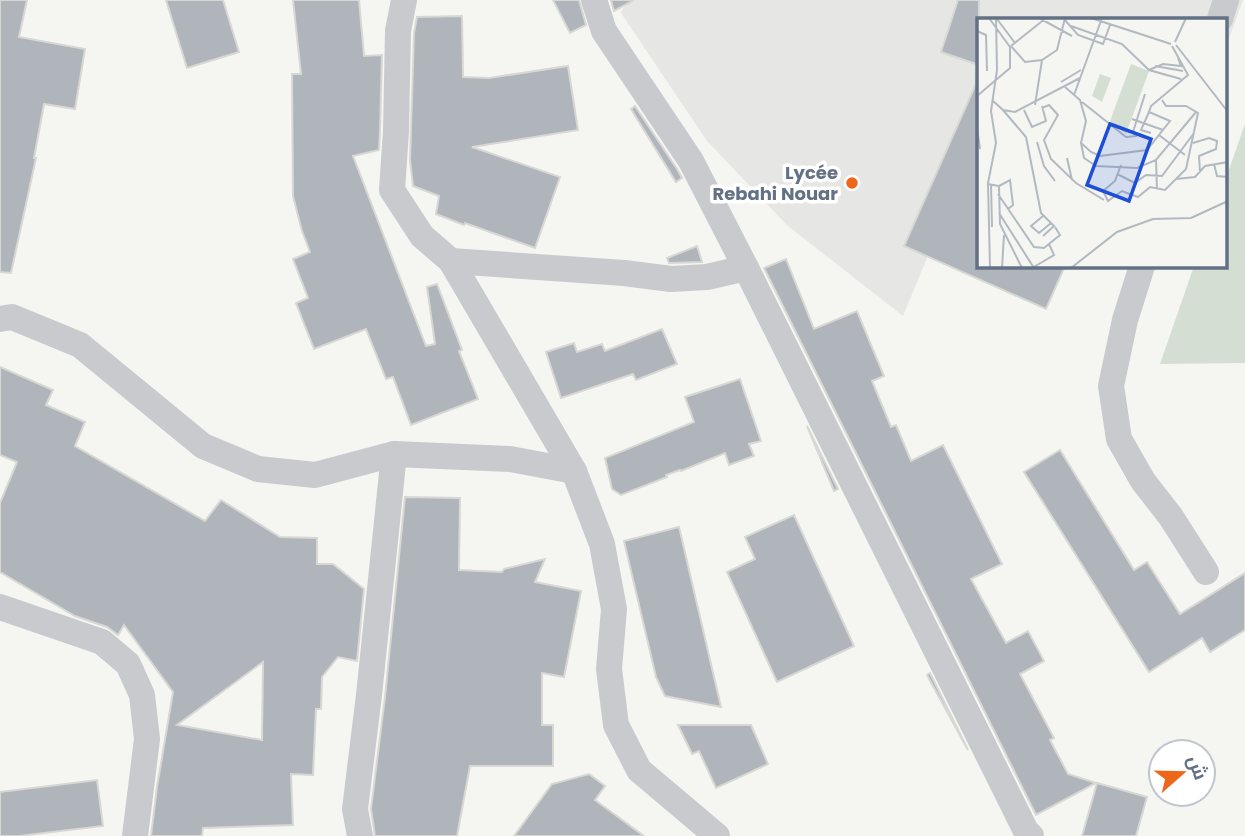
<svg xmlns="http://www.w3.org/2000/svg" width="1245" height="836" font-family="Poppins,Cairo,sans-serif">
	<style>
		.built { fill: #e6e6e5 }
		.green { fill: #d5ded3 }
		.building { fill: #b0b5bc; stroke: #d7d7d4; stroke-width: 2; fill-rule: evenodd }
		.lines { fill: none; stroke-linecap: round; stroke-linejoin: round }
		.minor { stroke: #c8cace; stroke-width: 26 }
		.poi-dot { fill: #ee661a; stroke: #fff; stroke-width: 2.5 }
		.labels { text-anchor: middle; stroke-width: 7; stroke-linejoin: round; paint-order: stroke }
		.poi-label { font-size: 18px; font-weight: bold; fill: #637185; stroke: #fff; text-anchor: end }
		.inset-road { fill: none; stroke: #b2b9c0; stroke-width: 2 }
		.view { fill: #1d4ed8; fill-opacity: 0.15; stroke: #1d4ed8; stroke-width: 3.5 }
		.inset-edge { fill: none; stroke: #637185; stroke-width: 3.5 }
	</style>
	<rect width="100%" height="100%" fill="#f5f6f2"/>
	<path class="built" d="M627 0H1243L1226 47V19H979V132L903 316 788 226 707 141 621 13Z"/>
	<path class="green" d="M1245 124V363L1160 364 1194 266H1226V178Z"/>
	<g class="building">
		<path d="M0 0H27L19 37 85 49 75 109 44 104 34 158H36L11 273 0 272Z"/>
		<path d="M166 0H223L239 52 187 68Z"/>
		<path d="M293 0H359L364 56 382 55 380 130 379 150 353 156 426 346 435 344 427 287 437 284 462 350 459 351 478 399 411 425 393 377 386 379 366 329 314 349 296 303 308 298 293 259 310 252 302 231 293 196 292 74H301Z"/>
		<path d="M553 0H579L586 25 570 33Z"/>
		<path d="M611 0H634L614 11Z"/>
		<path d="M958 0H979V65L941 52Z"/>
		<path d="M462 16 463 77 489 78 568 66 578 130 472 147 560 177 535 248 465 223 464 225 436 214 439 196 413 186 410 160 414 33 417 17Z"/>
		<path d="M979 77V266H1065L1046 309 904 246Z"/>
		<path d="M635 106 677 169 682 178 676 182 631 109Z"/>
		<path d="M697 246 702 262 669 263 667 258Z"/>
		<path d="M786 259 814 329 857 311 884 376 872 381 891 427 896 425 911 461 943 445 1002 564 971 579 1006 643 1028 631 1044 661 1020 674 1054 738 1050 740 1068 774 1096 783 1036 815 764 268Z"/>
		<path d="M662 329 677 364 636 380 633 374 561 398 546 352 574 343 577 352 602 344 605 351Z"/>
		<path d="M0 367 53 390 46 405 85 422 75 446 205 521 221 500 280 537 317 538V564H333L364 589 357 661 338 657 322 677 321 709H316L313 775 291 774 293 825 203 828 202 836H151L157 787 173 692 124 625 118 635 107 627 75 616 0 572V503L17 462 0 455ZM263 662 262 740 177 725Z"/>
		<path d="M740 379 761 441 749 444 754 456 729 465 725 453 681 471 680 470 666 475 667 477 621 495 612 489 605 458 694 422 685 397Z"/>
		<path d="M807 426 838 489 834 491Z"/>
		<path d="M1060 450 1134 570 1147 562 1180 614 1245 573V630L1210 652 1202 638 1149 672 1024 472Z"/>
		<path d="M405 497 460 498 459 570 502 572 504 569 545 559 535 582 581 591 564 677 542 673V725H553V766H470L457 836H375L371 809 385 697Z"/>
		<path d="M794 515 854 646 777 682 727 572 755 559 745 537Z"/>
		<path d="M679 527 721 707 665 696 656 677 624 541Z"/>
		<path d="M930 673 968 750 927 675Z"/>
		<path d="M678 725H751L768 764 716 788 699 751 692 754Z"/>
		<path d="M589 774 605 786 595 800 644 836H514L552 784Z"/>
		<path d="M97 780 103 826 19 836H0V792Z"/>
		<path d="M1097 783 1147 797 1136 836H1082Z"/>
	</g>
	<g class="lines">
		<g class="minor">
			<path d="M404 0 398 31 396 131 392 190 422 236 451 261 574 471 602 544 614 609 609 669 616 725 639 770 717 836"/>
			<path d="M594 0 604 31 691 161 746 268 1026 831 1031 836"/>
			<path d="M1220 19 1226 0"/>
			<path d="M451 261 624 273 671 279 707 277 746 268"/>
			<path d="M1142 266 1125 320 1111 386 1119 439 1143 481 1171 517 1206 572"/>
			<path d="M0 319 12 317 80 345 203 446 258 469 315 475 394 454 510 459 574 471"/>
			<path d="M0 607 102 642 128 664 142 695 147 739 135 836"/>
			<path d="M360 836 355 809 369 695 394 454"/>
		</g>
	</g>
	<circle class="poi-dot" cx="852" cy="183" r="7"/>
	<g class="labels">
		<g class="poi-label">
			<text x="838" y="179">Lycée<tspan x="838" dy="21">Rebahi Nouar</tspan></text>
		</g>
	</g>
	<g transform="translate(977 18)">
		<rect width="250" height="250" fill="#f5f6f2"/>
		<path d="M154 46 172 53 149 116 133 103ZM123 56 134 60 125 84 115 78Z" fill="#d5ded3"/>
		<path class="inset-road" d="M12 0 33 29M62 0 95 18M114 0 194 26M20 1 38 25M87 1 101 17 126 26 133 7M94 8 145 26 172 52 204 61M0 13 9 17 10 53M198 24 209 0M199 27 251 94M34 28 48 44 65 42 80 32 88 0M34 28 69 0M178 48 206 53M172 52 186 46 204 48 201 40M84 64 104 52M88 69 103 82 109 103 104 125 114 134 123 138 170 132 193 103 172 94 174 88 211 57 195 28M97 77 125 0M0 78 33 50V29M15 82 26 92 38 94 103 60M105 84 149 119 160 118M58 87 65 42M65 90 72 87 81 97 67 122 74 141 99 165 127 182M26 92 49 119 64 195 77 208 66 218M47 92 55 109 69 103 65 88M172 94 164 112 174 115M155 101 186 112M0 110 3 131M156 114 168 76M182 117 208 137M60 124 67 148 78 163M104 125 107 140 119 148 160 150 179 142 219 94M216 125 232 120 240 123 239 131 222 138 223 154M90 140 95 162M179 142 180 171M237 146 240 158 251 159M144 147 138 163 126 173 131 183 145 173 161 179 173 169 188 172 209 151 221 95 209 88H189L185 82M140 156 158 165 169 157 185 158 217 115M199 161 218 159 228 148 251 144M11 166 22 168 23 206 45 250M14 166 15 209M22 168 33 162 36 187 31 191M21 176 57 229 67 230 83 217 78 209M22 195 57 250M66 198 54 208 62 215 74 205M13 250 11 165 19 125 14 93 20 52 19 0M25 250 27 217M55 250 77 237 72 226M94 250 140 214 176 201 214 200 251 183"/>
		<path class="view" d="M133 106 174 121 152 183 110 167Z"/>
		<rect width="250" height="250" class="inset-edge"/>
	</g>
	<g transform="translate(1182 773) rotate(70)"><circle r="33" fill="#ffffff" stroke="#c1c6ce" stroke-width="2"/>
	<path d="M0-5L12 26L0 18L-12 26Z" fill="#ee661a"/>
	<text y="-10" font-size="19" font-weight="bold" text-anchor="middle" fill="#637185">ش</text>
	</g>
</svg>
